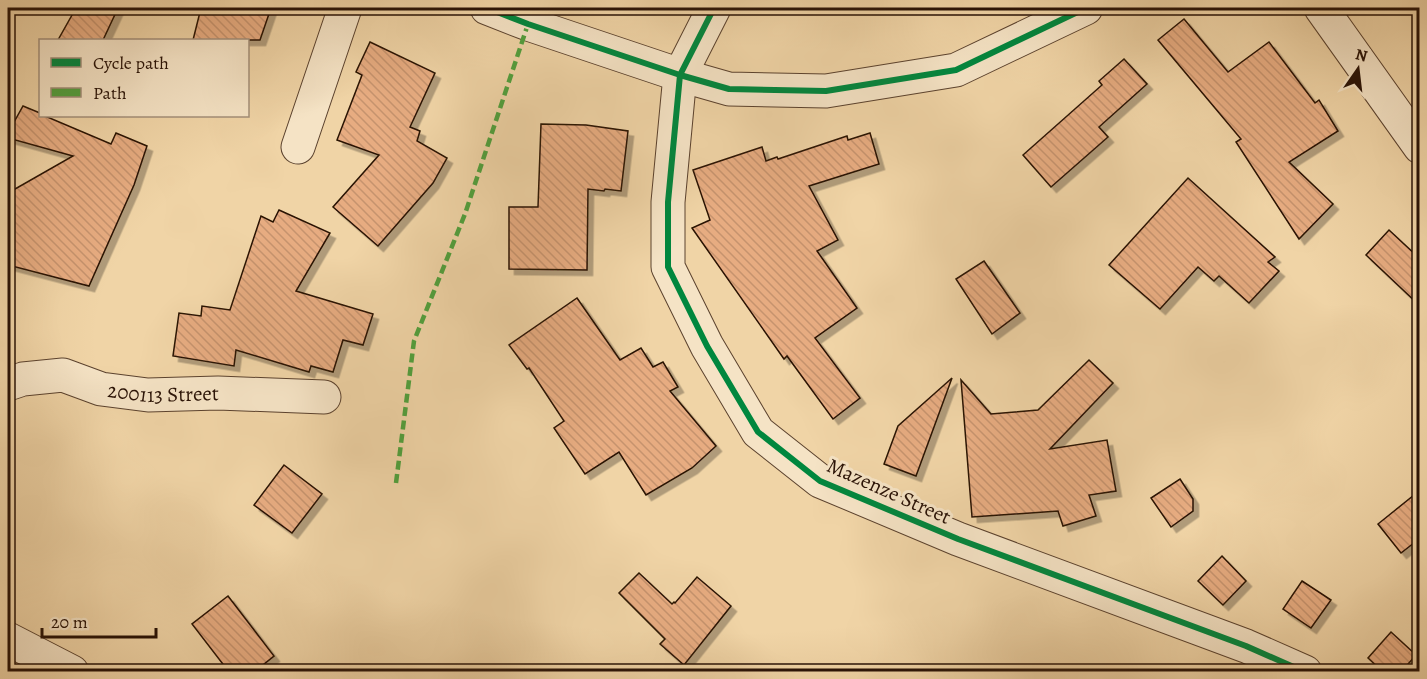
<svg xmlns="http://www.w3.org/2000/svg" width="1427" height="679" font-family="Alegreya,serif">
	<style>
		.building { fill: url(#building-back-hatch); stroke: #291206; stroke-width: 1.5; filter: url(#shadow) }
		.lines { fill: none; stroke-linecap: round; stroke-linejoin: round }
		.street-casing { stroke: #5b422e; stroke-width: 35 }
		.street { stroke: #f5e3c5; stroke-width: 33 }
		.quiet { stroke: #51a03d; stroke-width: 4.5; stroke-dasharray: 9 4.5; stroke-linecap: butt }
		.cycleway-casing { stroke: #f5e3c5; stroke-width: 10 }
		.cycleway { stroke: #00873e; stroke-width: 6 }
		.labels { text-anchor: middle; stroke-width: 6; stroke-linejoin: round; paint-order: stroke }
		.street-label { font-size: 21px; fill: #291206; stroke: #f5e3c5 }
	</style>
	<defs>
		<pattern id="building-back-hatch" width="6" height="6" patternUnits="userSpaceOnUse" patternTransform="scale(1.5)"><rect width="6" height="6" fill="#e7ac81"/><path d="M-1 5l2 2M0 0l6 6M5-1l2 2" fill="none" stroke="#c6936e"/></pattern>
		<filter id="shadow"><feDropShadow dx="5.5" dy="5.5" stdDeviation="0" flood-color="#0004"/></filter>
	</defs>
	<rect width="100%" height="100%" fill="#f0d4a6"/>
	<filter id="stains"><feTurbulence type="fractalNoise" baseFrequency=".00333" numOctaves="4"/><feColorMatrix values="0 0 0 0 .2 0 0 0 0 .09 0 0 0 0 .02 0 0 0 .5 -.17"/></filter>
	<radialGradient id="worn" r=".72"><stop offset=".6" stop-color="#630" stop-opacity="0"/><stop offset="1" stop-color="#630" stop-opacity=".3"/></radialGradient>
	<g class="building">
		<path d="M76 8H118L103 40H58Z"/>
		<path d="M201 8H271L260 40H193Z"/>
		<path d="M1184 19 1228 72 1269 42 1315 103 1319 100 1338 131 1289 162 1333 204 1299 239 1236 142 1241 139 1158 40Z"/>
		<path d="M370 42 435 73 410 127 420 131 417 141 447 158 433 183 378 246 333 207 379 155 337 140 362 75 356 72Z"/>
		<path d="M1124 59 1147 84 1099 127 1108 137 1051 187 1023 155 1102 85 1099 81Z"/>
		<path d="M23 106 40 113V116H45L111 144 116 133 147 146 134 185 89 286 8 265V193L73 156 8 138V133Z"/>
		<path d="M541 124 586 125 628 131 621 191 605 189 604 191 588 189 587 270 509 269V207H538Z"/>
		<path d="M870 133 879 164 809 186 838 240 817 251 857 308 815 338 860 398 833 419 787 356 784 359 692 228 710 220 693 170 762 147 766 161 777 157 778 159 847 136 848 140Z"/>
		<path d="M1188 178 1275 257 1268 262 1279 271 1249 303 1219 276 1214 281 1198 267 1160 309 1109 265Z"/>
		<path d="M279 210 330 233 296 291 373 314 363 345 343 340 333 372 311 366 309 372 236 350 234 366 173 356 179 313 201 316 202 306 230 310 261 216 273 222Z"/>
		<path d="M1389 230 1419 258V305L1366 255Z"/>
		<path d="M984 261 1020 313 992 334 956 279Z"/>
		<path d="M577 298 620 360 641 348 653 367 663 362 678 387 670 391 716 446 692 468 646 495 619 452 585 474 554 428 564 421 529 368 527 369 509 345Z"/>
		<path d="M1089 360 1113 383 1050 449 1107 440 1116 491 1089 495 1096 516 1063 526 1058 511 972 517 961 380 991 414 1038 410Z"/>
		<path d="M952 378 916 476 884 464 898 426Z"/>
		<path d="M284 465 322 494 292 533 254 505Z"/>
		<path d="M1180 479 1193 499V511L1171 527 1151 498Z"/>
		<path d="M1419 491V539L1401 553 1378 524Z"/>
		<path d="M1222 556 1246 581 1223 605 1198 581Z"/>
		<path d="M639 573 672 604 674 602 675 603 697 577 731 606 684 665 660 644 665 639 619 593Z"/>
		<path d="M1302 581 1331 600 1311 628 1283 609Z"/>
		<path d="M228 596 274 656 254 672H229L192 624Z"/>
		<path d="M1391 632 1416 655 1401 672H1383L1368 658Z"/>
	</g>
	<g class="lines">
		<defs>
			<g id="street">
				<path d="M487 8 528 24 680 75 729 89 826 91 956 70 1086 8"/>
				<path d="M714 8 680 75 668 202V267L707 346 758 432 820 481 958 539 1246 646 1305 672"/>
				<path d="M1321 8 1420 147"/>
				<path d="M298 147 345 8"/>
				<path id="s1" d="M8 384 23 379 63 375 101 389 148 395 218 393 324 397"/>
				<path d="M8 639 72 672"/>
			</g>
		</defs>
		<use href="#street" class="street-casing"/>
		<use href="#street" class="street"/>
		<path class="quiet" d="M396 483 414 341 465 214 528 24"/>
		<defs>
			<g id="cycleway">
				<path d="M487 8 528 24 680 75 729 89 826 91 956 70 1086 8"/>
				<path d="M714 8 680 75 668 202V267L707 346 758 432 820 481 958 539 1246 646 1305 672"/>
			</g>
		</defs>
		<use href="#cycleway" class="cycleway-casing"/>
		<use href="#cycleway" class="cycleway"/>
	</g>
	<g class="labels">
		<g class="street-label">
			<text dy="7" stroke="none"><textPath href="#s1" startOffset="159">200113 Street</textPath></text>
			<text transform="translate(889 491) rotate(24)" y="7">Mazenze Street</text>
		</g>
	</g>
	<rect width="1427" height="679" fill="none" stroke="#f0d4a6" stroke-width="30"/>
	<rect x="9" y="9" width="1409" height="661" fill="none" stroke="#291206" stroke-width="3"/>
	<rect x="15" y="15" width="1397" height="649" fill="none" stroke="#291206" stroke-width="1.5"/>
	<rect x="39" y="39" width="210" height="78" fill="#f5e3c5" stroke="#a38f79" stroke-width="1.5"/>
	<rect x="51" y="58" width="30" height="9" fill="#00873e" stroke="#a38f79" stroke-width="1.5"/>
	<text x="93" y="69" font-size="18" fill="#291206">Cycle path</text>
	<rect x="51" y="88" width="30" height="9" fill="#51a03d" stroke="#a38f79" stroke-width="1.5"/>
	<text x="93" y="99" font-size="18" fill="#291206">Path</text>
	<g transform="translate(1358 69) rotate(14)" stroke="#f5e3c5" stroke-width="4.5" paint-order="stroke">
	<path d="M0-4.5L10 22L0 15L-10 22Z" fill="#291206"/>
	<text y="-9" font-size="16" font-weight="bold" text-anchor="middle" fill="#291206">N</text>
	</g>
	<path d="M42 628v9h114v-9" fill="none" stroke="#291206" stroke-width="3"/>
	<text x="51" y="628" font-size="18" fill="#291206" stroke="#f5e3c5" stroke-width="4.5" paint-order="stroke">20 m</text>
	<rect width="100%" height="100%" filter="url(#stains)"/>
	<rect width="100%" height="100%" fill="url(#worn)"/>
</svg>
